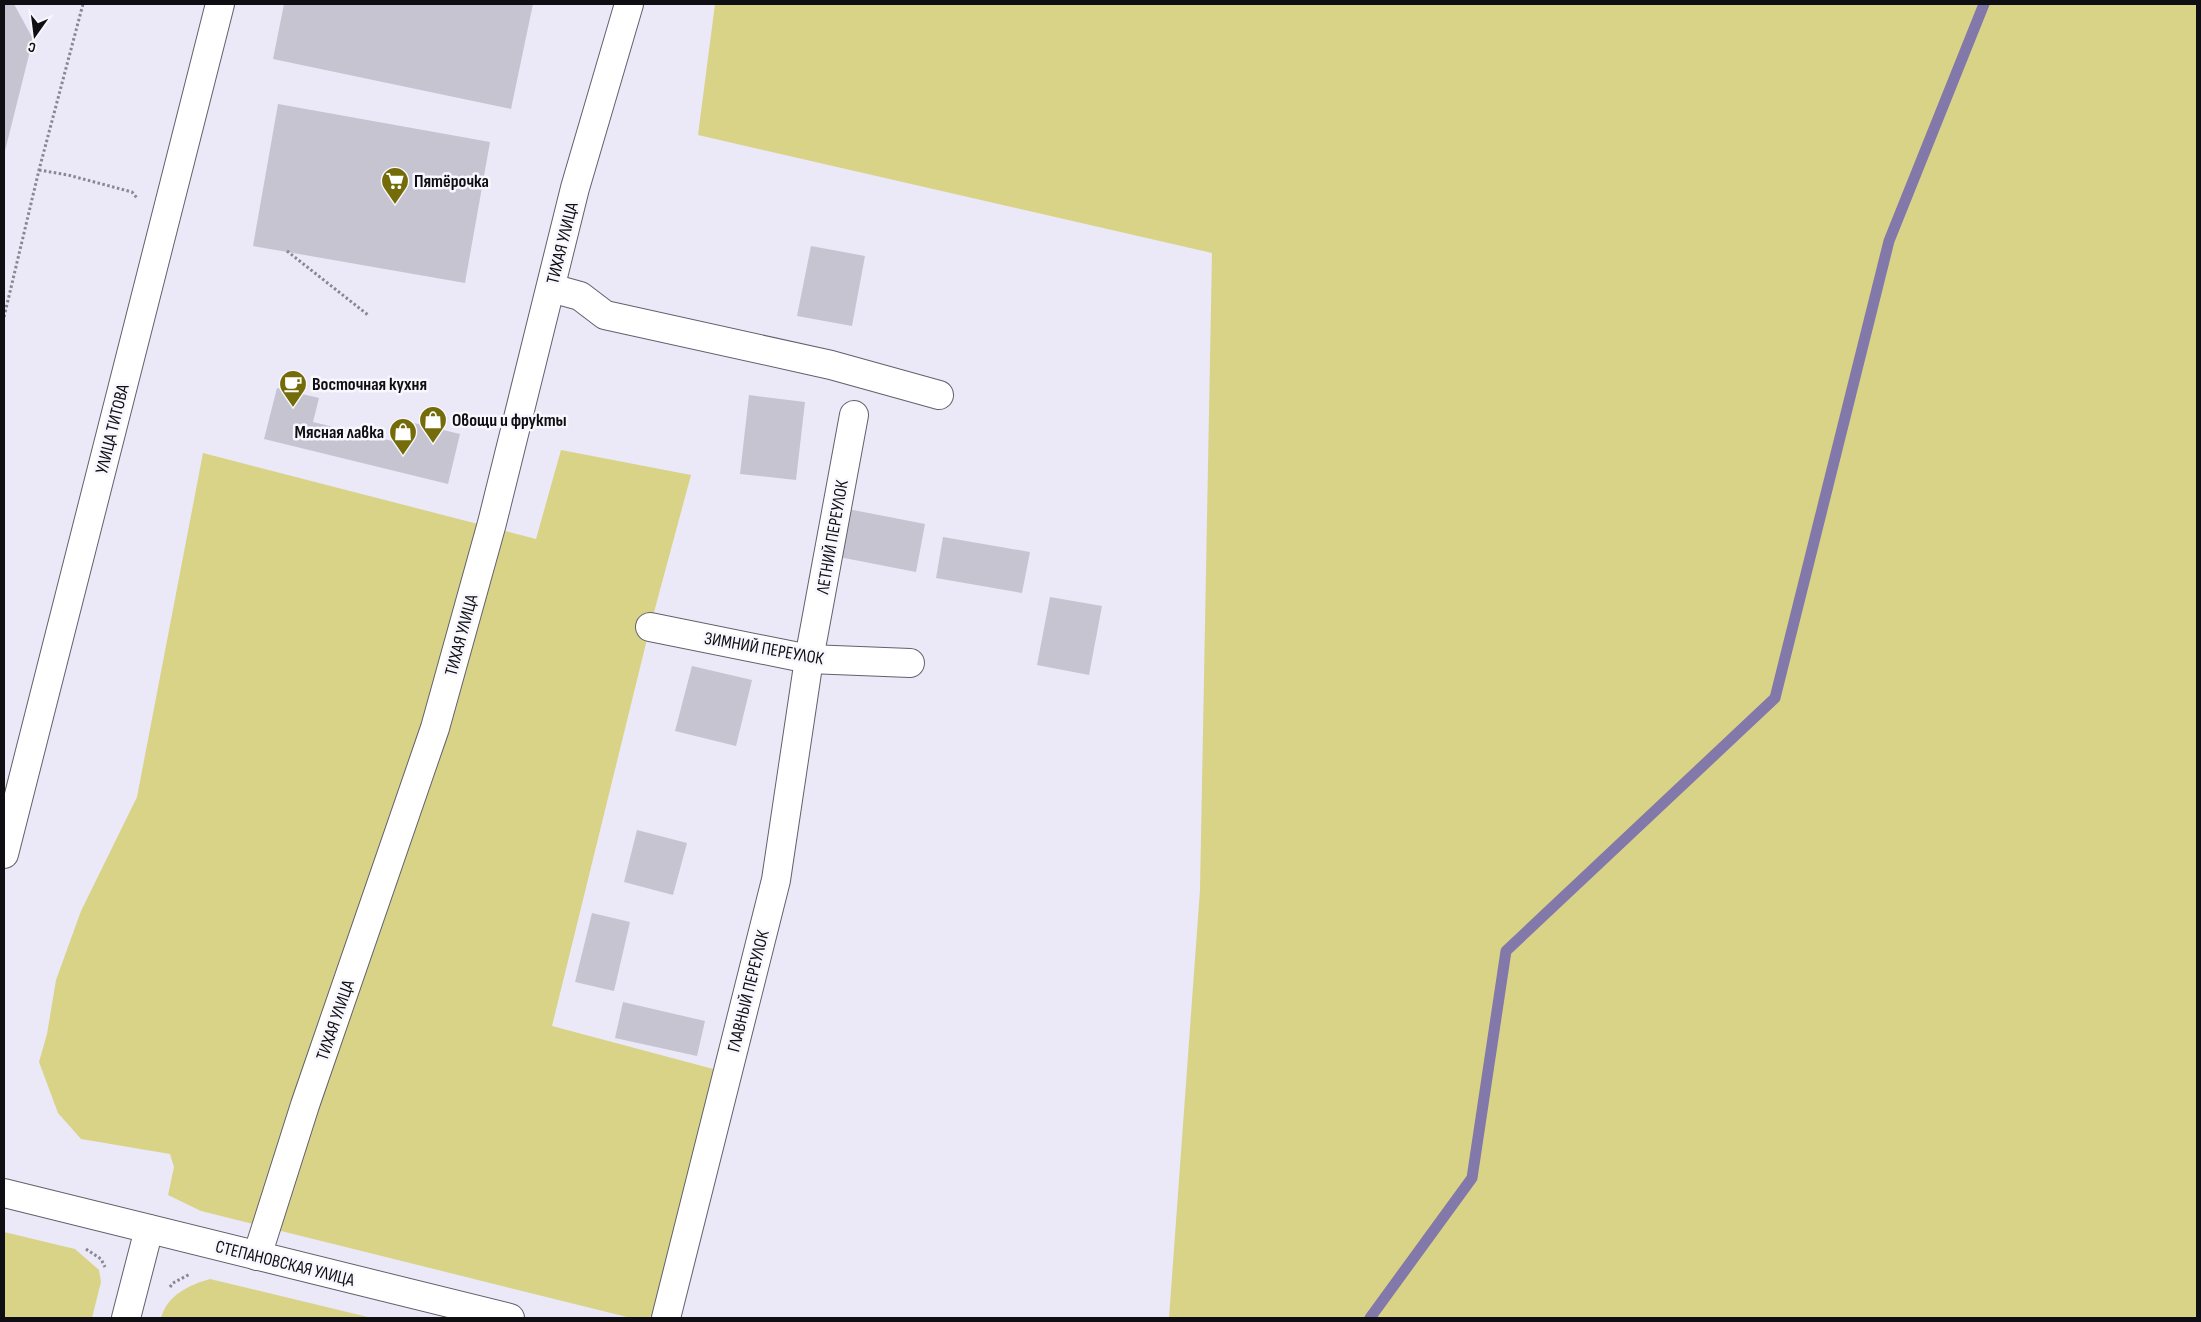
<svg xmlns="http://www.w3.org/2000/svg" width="2201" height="1322" font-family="'Sofia Sans Condensed',sans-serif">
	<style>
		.green { fill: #d9d388 }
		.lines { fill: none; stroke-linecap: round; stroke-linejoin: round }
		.stream { stroke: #8278a9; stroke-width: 11 }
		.building { fill: #c7c4d2 }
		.minor-casing { stroke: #62606c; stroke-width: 30 }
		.path { stroke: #898791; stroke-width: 3; stroke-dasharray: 2.5 2.5; stroke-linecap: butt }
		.minor { stroke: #fff; stroke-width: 28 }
		.labels { text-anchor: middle; stroke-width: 5; stroke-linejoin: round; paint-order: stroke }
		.poi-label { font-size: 18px; font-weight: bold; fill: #0f0e12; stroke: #f8f7fd; text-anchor: start }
		.street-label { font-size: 18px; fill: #0f0e12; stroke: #f8f7fd }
	</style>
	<rect width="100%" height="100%" fill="#ebe8f7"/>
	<g class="green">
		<path d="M715 4H2197V1318H1169L1200 890 1212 253 698 135Z"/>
		<path d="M561 450 691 475 650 627 552 1026 717 1070 664 1312 646 1318H631L201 1211 168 1195 174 1167 170 1154 81 1139 58 1113 39 1062 47 1034 56 980 81 911 137 797 203 453 536 539Z"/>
		<path d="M4 1232 75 1249 99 1270 101 1282 92 1318H4Z"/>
		<path d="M210 1279 372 1318H161C167 1295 189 1285 210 1279Z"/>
	</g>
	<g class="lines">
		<path class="stream" d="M1370 1318 1472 1178 1506 951 1775 698 1889 241 1984 4"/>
	</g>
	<g class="building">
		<path d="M4 4H14L33 39 4 155Z"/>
		<path d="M284 4H533L511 109 273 59Z"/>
		<path d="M278 104 490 142 465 283 253 246Z"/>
		<path d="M811 246 865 256 852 326 797 316Z"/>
		<path d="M277 388 319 398 313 422 409 445 414 423 460 434 448 484 264 439Z"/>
		<path d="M749 395 805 402 796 480 740 474Z"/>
		<path d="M848 509 925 524 916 572 839 557Z"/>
		<path d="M943 537 1030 552 1022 593 936 578Z"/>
		<path d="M1050 597 1102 606 1089 675 1037 665Z"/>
		<path d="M692 666 752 680 736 746 675 731Z"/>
		<path d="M637 830 687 843 673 895 624 882Z"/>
		<path d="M592 913 630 922 614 991 575 982Z"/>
		<path d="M623 1002 705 1021 697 1056 615 1038Z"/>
	</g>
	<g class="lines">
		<defs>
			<g id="minor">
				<path d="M551 288 580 296 605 315 831 365 939 395"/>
				<path d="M650 627 809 659 910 663"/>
				<path d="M4 854 220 4"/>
				<path d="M4 1193 510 1318"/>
				<path d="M257 1256 305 1105 435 728 492 523 575 188 629 4"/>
				<path d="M126 1318 149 1229"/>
				<path d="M666 1318 776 880 809 659 854 415"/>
			</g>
		</defs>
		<use href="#minor" class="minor-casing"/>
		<g class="path">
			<path d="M39 170 68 175 132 192 137 198"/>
			<path d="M287 251 368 315"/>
			<path d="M4 317 39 170 83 4"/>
			<path d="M86 1249 101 1259 105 1267"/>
			<path d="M170 1287 173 1283 190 1274"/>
		</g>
		<use href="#minor" class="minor"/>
	</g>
	<defs>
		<symbol id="supermarket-pin" viewBox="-11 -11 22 30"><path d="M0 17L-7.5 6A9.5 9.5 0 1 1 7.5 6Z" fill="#746c08" stroke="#f8f7fd"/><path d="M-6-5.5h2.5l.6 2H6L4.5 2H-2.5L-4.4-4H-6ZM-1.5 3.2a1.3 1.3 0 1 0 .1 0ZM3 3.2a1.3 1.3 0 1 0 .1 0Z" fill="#fff"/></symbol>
		<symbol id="cafe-pin" viewBox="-11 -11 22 30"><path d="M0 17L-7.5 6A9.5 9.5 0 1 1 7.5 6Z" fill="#746c08" stroke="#f8f7fd"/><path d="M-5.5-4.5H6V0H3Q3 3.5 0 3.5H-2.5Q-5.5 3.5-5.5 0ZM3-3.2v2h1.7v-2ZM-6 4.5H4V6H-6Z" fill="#fff"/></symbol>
		<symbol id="shop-pin" viewBox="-11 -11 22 30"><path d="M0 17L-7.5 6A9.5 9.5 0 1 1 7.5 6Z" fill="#746c08" stroke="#f8f7fd"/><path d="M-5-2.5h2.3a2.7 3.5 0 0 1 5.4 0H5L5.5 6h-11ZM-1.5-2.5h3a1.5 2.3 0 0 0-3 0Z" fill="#fff"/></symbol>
	</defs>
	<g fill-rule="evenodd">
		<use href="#supermarket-pin" x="379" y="165" width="32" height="43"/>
		<use href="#cafe-pin" x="277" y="368" width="32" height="43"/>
		<use href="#shop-pin" x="417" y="404" width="32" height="43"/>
		<use href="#shop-pin" x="387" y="416" width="32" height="43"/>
	</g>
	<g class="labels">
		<g class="poi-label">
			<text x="414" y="187">Пятёрочка</text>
			<text x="312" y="390">Восточная кухня</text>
			<text x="452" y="426">Овощи и фрукты</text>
			<text x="384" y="438" text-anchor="end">Мясная лавка</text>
		</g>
		<g class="street-label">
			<text transform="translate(562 243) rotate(-76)" y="6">ТИХАЯ УЛИЦА</text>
			<text transform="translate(112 429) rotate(-76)" y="6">УЛИЦА ТИТОВА</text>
			<text transform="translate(832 537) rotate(-80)" y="6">ЛЕТНИЙ ПЕРЕУЛОК</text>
			<text transform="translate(461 635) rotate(-75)" y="6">ТИХАЯ УЛИЦА</text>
			<text transform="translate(764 648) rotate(10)" y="6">ЗИМНИЙ ПЕРЕУЛОК</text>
			<text transform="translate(748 991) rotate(-76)" y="6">ГЛАВНЫЙ ПЕРЕУЛОК</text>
			<text transform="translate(335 1020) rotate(-71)" y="6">ТИХАЯ УЛИЦА</text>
			<text transform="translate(285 1263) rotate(14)" y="6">СТЕПАНОВСКАЯ УЛИЦА</text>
		</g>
	</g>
	<rect width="2201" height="1322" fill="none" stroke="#0f0e12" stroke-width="10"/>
	<g transform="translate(35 35) rotate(194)" stroke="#f8f7fd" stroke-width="4" paint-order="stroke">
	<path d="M0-4L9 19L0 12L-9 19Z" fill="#0f0e12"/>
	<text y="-8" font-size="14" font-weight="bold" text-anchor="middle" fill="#0f0e12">С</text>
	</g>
</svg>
